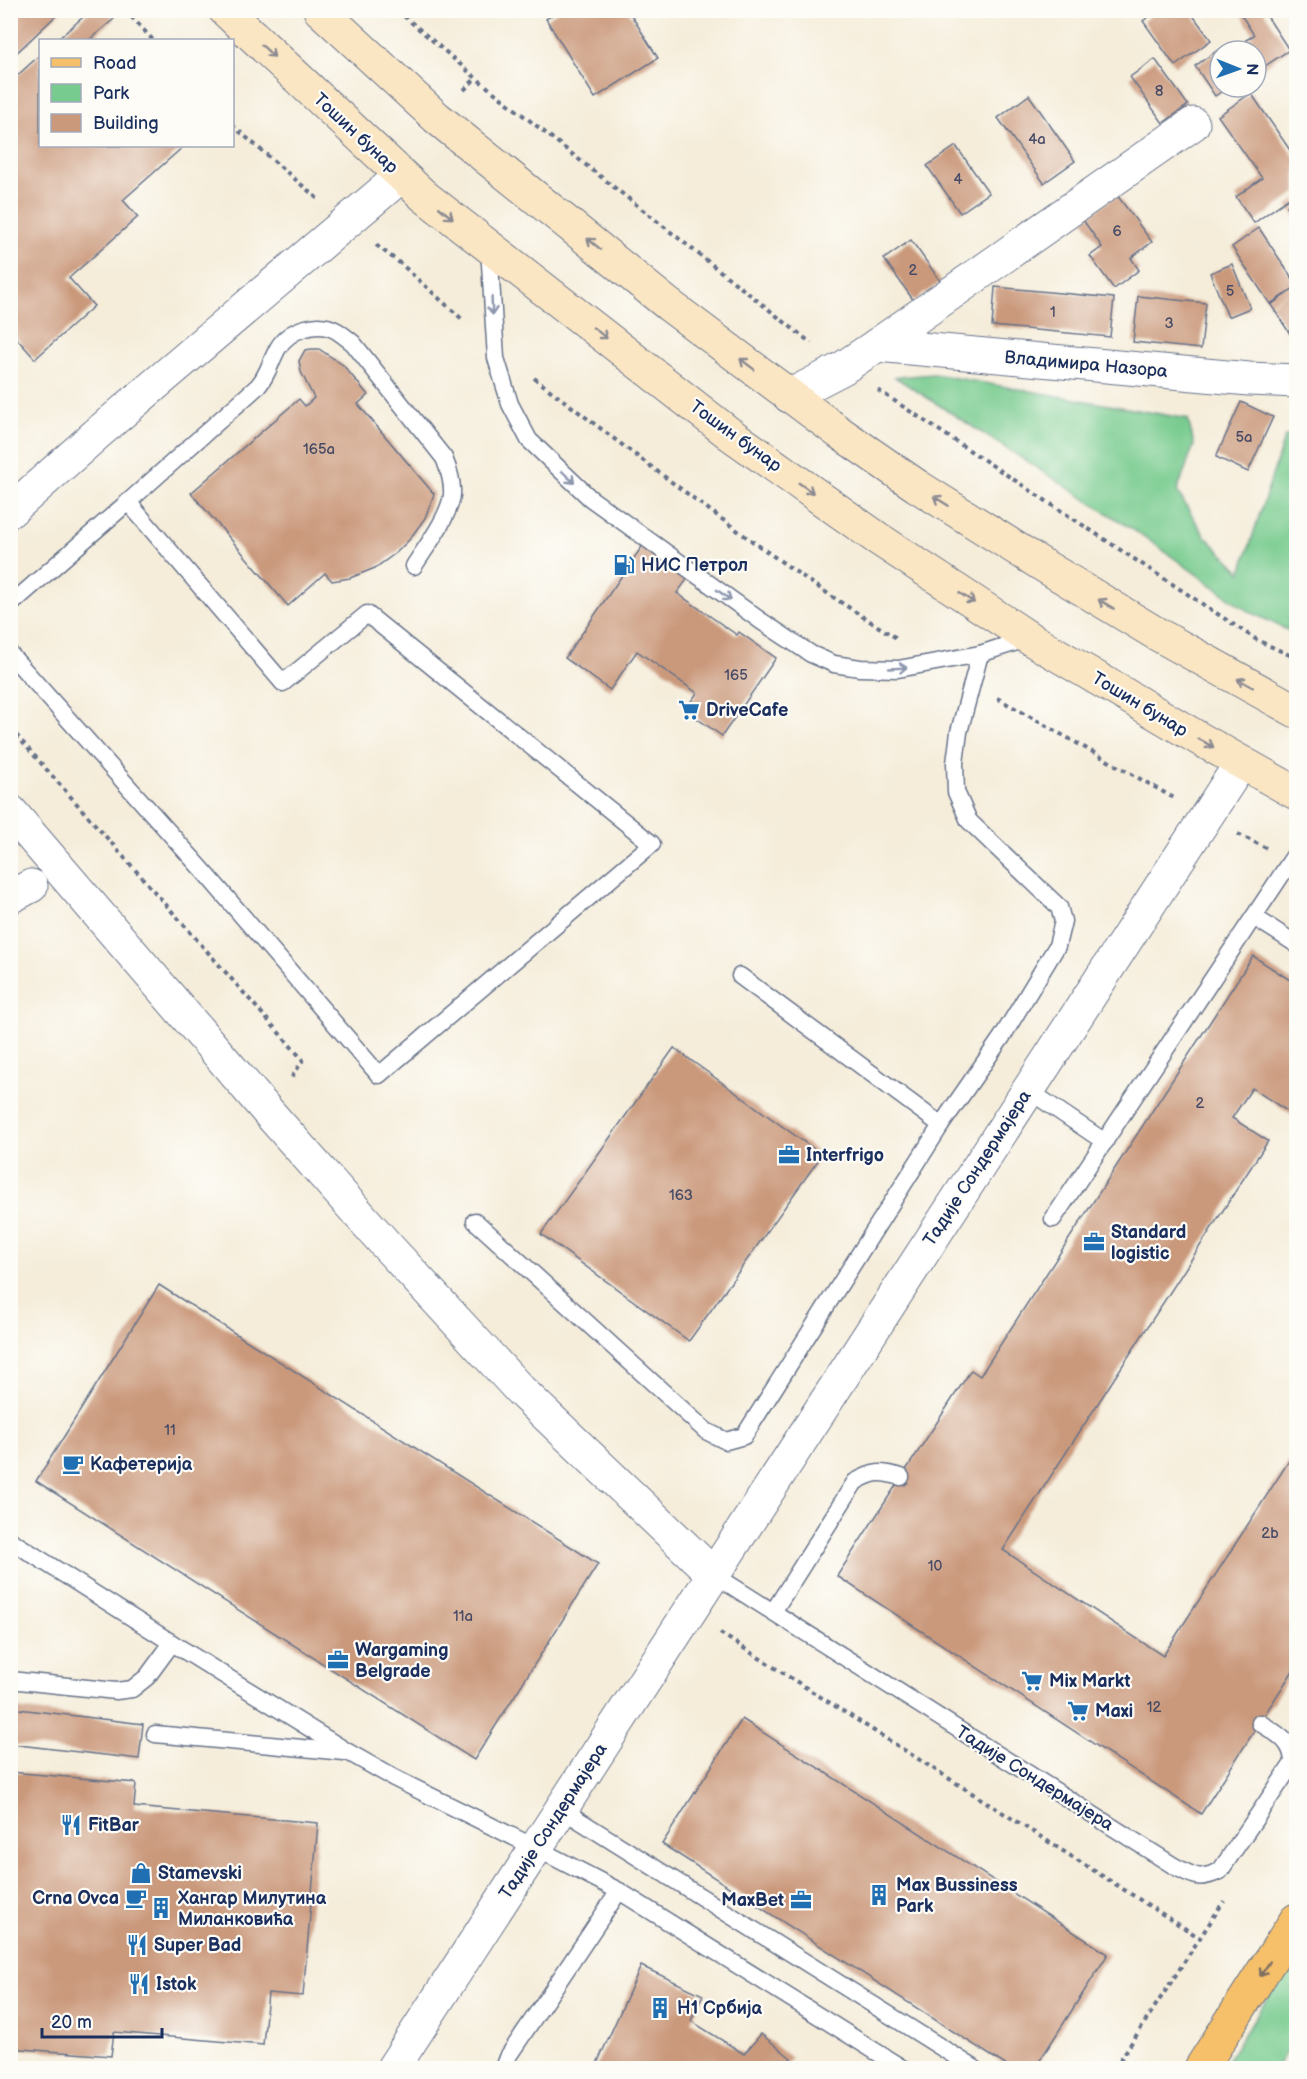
<svg xmlns="http://www.w3.org/2000/svg" width="1307" height="2079" font-family="'Balsamiq Sans',sans-serif">
	<style>
		.green { fill: #77cb8e; stroke: #497d76; stroke-width: 1.5 }
		.building { fill: #ca997b }
		.lines { fill: none; stroke-linecap: round; stroke-linejoin: round }
		.lane-casing { stroke: #677289; stroke-width: 19 }
		.street-casing { stroke: #677289; stroke-width: 35 }
		.secondary-casing { stroke: #677289; stroke-width: 35 }
		.primary-casing { stroke: #677289; stroke-width: 35 }
		.path { stroke: #677289; stroke-width: 4; stroke-dasharray: 4.5 4.5; stroke-linecap: butt }
		.lane { stroke: #fff; stroke-width: 16 }
		.street { stroke: #fff; stroke-width: 33 }
		.secondary { stroke: #fbe6c4; stroke-width: 33 }
		.primary { stroke: #f6c06b; stroke-width: 33 }
		.oneway { stroke: #8b8a91 }
		.oneway2 { stroke: #8d97ae }
		.oneway3 { stroke: #7e7064 }
		.labels { text-anchor: middle; stroke-width: 4.5; stroke-linejoin: round; paint-order: stroke }
		.number-label { font-size: 15px; fill: #474a65 }
		.street-label { font-size: 18px; fill: #1b2f5e; stroke: #fdfcf7 }
		.poi-label { font-size: 18px; font-weight: bold; fill: #1b2f5e; stroke: #fdfcf7; text-anchor: start }
	</style>
	<rect width="100%" height="100%" fill="#fdfcf7"/>
	<filter id="ink" filterUnits="userSpaceOnUse"><feTurbulence type="fractalNoise" baseFrequency=".0167" numOctaves="2"/><feDisplacementMap in="SourceGraphic" scale="12" xChannelSelector="R" yChannelSelector="G"/><feConvolveMatrix kernelMatrix="1 2 1 2 8 2 1 2 1" color-interpolation-filters="sRGB"/></filter>
	<filter id="wash" filterUnits="userSpaceOnUse"><feTurbulence type="fractalNoise" baseFrequency=".008" numOctaves="4" result="noise"/><feDisplacementMap in="SourceGraphic" scale="24" xChannelSelector="R" yChannelSelector="G"/><feGaussianBlur stdDeviation="1.35" result="paint"/><feColorMatrix in="noise" values="0 0 0 0 0 0 0 0 0 0 0 0 0 0 0 0 0 1.4 0 .05"/><feComposite in="paint" operator="in"/></filter>
	<g filter="url(#wash)">
		<rect width="100%" height="100%" fill="#f5edda"/>
		<g class="green">
			<path d="M934 374 1188 419 1194 445 1177 491 1204 535 1241 572 1285 436 1296 435V634L1248 611 1143 536 895 377Z"/>
			<path d="M1296 1954V2036L1276 2068H1222Z"/>
		</g>
		<g id="blocks">
			<g class="building">
				<path d="M10 10H62L10 59Z"/>
				<path d="M91 10H107L114 19 89 40H57Z"/>
				<path d="M560 10H628L658 58 595 98 546 19Z"/>
				<path d="M1158 10H1189L1211 40 1175 66 1143 21Z"/>
				<path d="M1238 10H1263L1289 50 1256 72V51H1229L1254 35Z"/>
				<path d="M1218 50 1220 52V87H1228L1215 96 1195 66Z"/>
				<path d="M40 55V146H184L123 200 138 217 69 278 94 306 35 359 10 331V82Z"/>
				<path d="M1155 59 1188 105 1163 123 1130 77Z"/>
				<path d="M1251 93 1296 159V193L1254 223 1236 197 1262 178 1218 116Z"/>
				<path d="M1029 95 1075 161 1044 183 998 118Z"/>
				<path d="M956 146 989 193 960 213 927 166Z"/>
				<path d="M1117 195 1152 242 1131 258 1139 270 1114 289 1090 256 1102 247 1083 220Z"/>
				<path d="M1296 199V219L1287 206Z"/>
				<path d="M1259 228 1296 284V343L1271 305 1294 288 1270 304 1232 247Z"/>
				<path d="M911 240 941 282 914 301 884 259Z"/>
				<path d="M1232 264 1250 308 1228 317 1210 273Z"/>
				<path d="M995 287 1114 298 1110 337 992 326Z"/>
				<path d="M1138 296 1206 303 1201 349 1133 342Z"/>
				<path d="M312 349H319L343 365 368 395 358 404 434 494 425 518 409 540 396 553 375 568 350 578 332 581 325 573 288 606 191 493 299 399 305 406 314 398 301 372 299 361 305 350Z"/>
				<path d="M1241 402 1273 417 1248 472 1216 457Z"/>
				<path d="M643 545 689 577 677 593 737 635 739 632 776 658 722 736 685 710 697 693 637 651 610 690 565 658Z"/>
				<path d="M1253 956 1296 984V1117L1252 1088 1232 1118 1268 1141 1003 1550 1163 1656 1296 1450V1666L1201 1814 837 1576 971 1370 980 1376Z"/>
				<path d="M674 1048 822 1155 689 1341 541 1234Z"/>
				<path d="M159 1285 598 1564 474 1760 36 1481Z"/>
				<path d="M10 1708 143 1724 139 1759 10 1744Z"/>
				<path d="M742 1719 1108 1954 1035 2068H1010L662 1844Z"/>
				<path d="M10 1772 136 1783 134 1807 318 1823 303 1996 268 1993 263 2045 114 2032 111 2056 10 2048Z"/>
				<path d="M641 1966 703 1995 691 2021 744 2054 761 2034 791 2058 783 2068H595Z"/>
			</g>
		</g>
	</g>
	<g filter="url(#ink)">
		<use href="#blocks" fill-opacity="0" stroke="#677289" stroke-width="1.5"/>
		<g class="lines">
			<defs>
				<g id="lane">
					<path d="M489 248 496 358 510 404 529 440 590 498 761 621 811 654 834 664 860 668 898 669 980 654 1029 638"/>
					<path d="M128 502 258 386C268 375 271 360 278 348 289 329 318 320 337 331 343 335 348 339 353 343L444 458C449 470 453 482 452 495 449 517 426 547 414 566"/>
					<path d="M10 605 128 502 283 683 367 614 652 844 379 1075 207 875 10 654"/>
					<path d="M1254 917 1296 944"/>
					<path d="M740 976 941 1125"/>
					<path d="M1028 1090 1105 1142"/>
					<path d="M1053 1219 1296 853"/>
					<path d="M475 1221 706 1431 726 1441 744 1436 941 1125 1002 1037 1057 946 1063 921 1059 907 969 821 956 792 955 763 959 732 980 654"/>
					<path d="M10 1540 172 1643"/>
					<path d="M713 1574 1174 1866C1194 1876 1198 1881 1220 1871L1293 1763C1293 1741 1276 1733 1260 1723"/>
					<path d="M773 1612 855 1482C874 1471 880 1471 901 1477"/>
					<path d="M10 1680 116 1691 132 1689 147 1677 172 1643 348 1752 394 1778 536 1848 619 1891 902 2068"/>
					<path d="M155 1734 344 1752"/>
					<path d="M561 1809 974 2068"/>
					<path d="M504 2068 509 2055 619 1891"/>
				</g>
				<g id="street">
					<path d="M877 345 1249 379 1296 381"/>
					<path d="M789 396 843 368 877 345 1193 124"/>
					<path d="M10 511 99 432 401 176"/>
					<path d="M10 811 269 1113 388 1247 521 1391 713 1574"/>
					<path d="M10 897 31 886"/>
					<path d="M393 2068 1241 763"/>
				</g>
				<g id="secondary">
					<path d="M225 10 424 196 730 434 877 538 1029 638 1198 738 1296 793"/>
					<path d="M320 10 437 118 669 305 840 433 917 486 1041 564 1157 634 1296 711"/>
				</g>
				<path id="primary" d="M1201 2068 1296 1920"/>
			</defs>
			<use href="#lane" class="lane-casing"/>
			<use href="#street" class="street-casing"/>
			<use href="#secondary" class="secondary-casing"/>
			<use href="#primary" class="primary-casing"/>
			<g class="path">
				<path d="M125 10 153 40"/>
				<path d="M397 10 476 78 811 343"/>
				<path d="M464 90 476 78"/>
				<path d="M232 125 318 199"/>
				<path d="M376 245 401 264 463 320"/>
				<path d="M534 378C653 468 771 560 898 639"/>
				<path d="M878 390 1257 640 1296 658"/>
				<path d="M997 698 1174 798"/>
				<path d="M10 728 303 1060 290 1080"/>
				<path d="M1238 834 1266 848"/>
				<path d="M720 1633 1200 1938"/>
				<path d="M1115 2068 1224 1901"/>
			</g>
			<use href="#lane" class="lane"/>
			<use href="#street" class="street"/>
			<use href="#secondary" class="secondary"/>
			<use href="#primary" class="primary"/>
		</g>
		<defs><path id="oneway-shaft" d="M-6 0H5M1.5-3L5.5 0L1.5 3" fill="none" stroke-width="1.6" stroke-linecap="round" stroke-linejoin="round" transform="scale(1.5)"/></defs>
		<g class="oneway">
			<use href="#oneway-shaft" transform="translate(268 51) rotate(43)"/>
			<use href="#oneway-shaft" transform="translate(446 213) rotate(39)"/>
			<use href="#oneway-shaft" transform="translate(594 244) rotate(-141)"/>
			<use href="#oneway-shaft" transform="translate(600 333) rotate(38)"/>
			<use href="#oneway-shaft" transform="translate(747 364) rotate(-143)"/>
			<use href="#oneway-shaft" transform="translate(806 488) rotate(35)"/>
			<use href="#oneway-shaft" transform="translate(941 501) rotate(-148)"/>
			<use href="#oneway-shaft" transform="translate(967 598) rotate(33)"/>
			<use href="#oneway-shaft" transform="translate(1106 604) rotate(-149)"/>
			<use href="#oneway-shaft" transform="translate(1245 683) rotate(-151)"/>
			<use href="#oneway-shaft" transform="translate(1206 743) rotate(29)"/>
		</g>
		<g class="oneway2">
			<use href="#oneway-shaft" transform="translate(492 306) rotate(87)"/>
			<use href="#oneway-shaft" transform="translate(568 477) rotate(44)"/>
			<use href="#oneway-shaft" transform="translate(724 595) rotate(36)"/>
			<use href="#oneway-shaft" transform="translate(898 668) rotate(-3)"/>
		</g>
		<use class="oneway3" href="#oneway-shaft" transform="translate(1265 1969) rotate(123)"/>
	</g>
	<defs>
		<symbol id="fuel-bare" viewBox="-9 -9 18 18"><path d="M-5.5-6h7V0h2V4h1.3V-2.5L3-4.5l.8-.8L6-3V5H2.5V1h-1V6h-7ZM-4.2-4.7v3.2H.2V-4.7Z" fill="#1f6fb2" stroke="#fdfcf7" stroke-width="2.5" paint-order="stroke"/></symbol>
		<symbol id="supermarket-bare" viewBox="-9 -9 18 18"><path d="M-6-5.5h2.5l.6 2H6L4.5 2H-2.5L-4.4-4H-6ZM-1.5 3.2a1.3 1.3 0 1 0 .1 0ZM3 3.2a1.3 1.3 0 1 0 .1 0Z" fill="#1f6fb2" stroke="#fdfcf7" stroke-width="2.5" paint-order="stroke"/></symbol>
		<symbol id="office-bare" viewBox="-9 -9 18 18"><path d="M-6-3h4V-5.5h4V-3h4V5H-6ZM-1-4.5V-3h2v-1.5ZM-6 0V1H6V0Z" fill="#1f6fb2" stroke="#fdfcf7" stroke-width="2.5" paint-order="stroke"/></symbol>
		<symbol id="cafe-bare" viewBox="-9 -9 18 18"><path d="M-5.5-4.5H6V0H3Q3 3.5 0 3.5H-2.5Q-5.5 3.5-5.5 0ZM3-3.2v2h1.7v-2ZM-6 4.5H4V6H-6Z" fill="#1f6fb2" stroke="#fdfcf7" stroke-width="2.5" paint-order="stroke"/></symbol>
		<symbol id="restaurant-bare" viewBox="-9 -9 18 18"><path d="M-5-6h1v4h1v-4h1v4h1v-4h1v5L-1.5 .5V6h-2V.5L-5-1ZM5-6V6H3V1.5H1.5Q1.5-4 5-6Z" fill="#1f6fb2" stroke="#fdfcf7" stroke-width="2.5" paint-order="stroke"/></symbol>
		<symbol id="shop-bare" viewBox="-9 -9 18 18"><path d="M-5-2.5h2.3a2.7 3.5 0 0 1 5.4 0H5L5.5 6h-11ZM-1.5-2.5h3a1.5 2.3 0 0 0-3 0Z" fill="#1f6fb2" stroke="#fdfcf7" stroke-width="2.5" paint-order="stroke"/></symbol>
		<symbol id="building-bare" viewBox="-9 -9 18 18"><path d="M-4-6H4V6H1V3H-1V6H-4ZM-2.5-4.3h1.7v1.8h-1.7ZM.8-4.3h1.7v1.8H.8ZM-2.5-1h1.7V.8h-1.7ZM.8-1h1.7V.8H.8Z" fill="#1f6fb2" stroke="#fdfcf7" stroke-width="2.5" paint-order="stroke"/></symbol>
	</defs>
	<g fill-rule="evenodd">
		<use href="#fuel-bare" x="609" y="550" width="30" height="30"/>
		<use href="#supermarket-bare" x="674" y="695" width="30" height="30"/>
		<use href="#office-bare" x="774" y="1140" width="30" height="30"/>
		<use href="#office-bare" x="1079" y="1227" width="30" height="30"/>
		<use href="#cafe-bare" x="58" y="1449" width="30" height="30"/>
		<use href="#office-bare" x="323" y="1645" width="30" height="30"/>
		<use href="#supermarket-bare" x="1017" y="1666" width="30" height="30"/>
		<use href="#supermarket-bare" x="1063" y="1696" width="30" height="30"/>
		<use href="#restaurant-bare" x="56" y="1810" width="30" height="30"/>
		<use href="#shop-bare" x="126" y="1858" width="30" height="30"/>
		<use href="#building-bare" x="864" y="1880" width="30" height="30"/>
		<use href="#cafe-bare" x="121" y="1883" width="30" height="30"/>
		<use href="#office-bare" x="786" y="1885" width="30" height="30"/>
		<use href="#building-bare" x="146" y="1893" width="30" height="30"/>
		<use href="#restaurant-bare" x="122" y="1930" width="30" height="30"/>
		<use href="#restaurant-bare" x="124" y="1969" width="30" height="30"/>
		<use href="#building-bare" x="645" y="1993" width="30" height="30"/>
	</g>
	<g class="labels">
		<g class="number-label">
			<text x="1159" y="96">8</text>
			<text x="1037" y="144">4a</text>
			<text x="958" y="184">4</text>
			<text x="1117" y="236">6</text>
			<text x="913" y="275">2</text>
			<text x="1230" y="296">5</text>
			<text x="1053" y="317">1</text>
			<text x="1169" y="328">3</text>
			<text x="1244" y="442">5a</text>
			<text x="319" y="454">165a</text>
			<text x="736" y="680">165</text>
			<text x="1200" y="1108">2</text>
			<text x="681" y="1200">163</text>
			<text x="170" y="1435">11</text>
			<text x="1270" y="1538">2b</text>
			<text x="935" y="1571">10</text>
			<text x="463" y="1621">11a</text>
			<text x="1154" y="1712">12</text>
		</g>
		<g class="street-label">
			<text transform="translate(356 133) rotate(43)" y="6">Тошин бунар</text>
			<text transform="translate(1086 364) rotate(5)" y="6">Владимира Назора</text>
			<text transform="translate(736 436) rotate(36)" y="6">Тошин бунар</text>
			<text transform="translate(1140 704) rotate(31)" y="6">Тошин бунар</text>
			<text transform="translate(977 1168) rotate(-57)" y="6">Тадије Сондермајера</text>
			<text transform="translate(1035 1778) rotate(32)" y="6">Тадије Сондермајера</text>
			<text transform="translate(553 1821) rotate(-57)" y="6">Тадије Сондермајера</text>
		</g>
		<g class="poi-label">
			<text x="641" y="571">НИС Петрол</text>
			<text x="706" y="716">DriveCafe</text>
			<text x="806" y="1161">Interfrigo</text>
			<text x="1111" y="1238">Standard<tspan x="1111" dy="21">logistic</tspan></text>
			<text x="90" y="1470">Кафетерија</text>
			<text x="355" y="1656">Wargaming<tspan x="355" dy="21">Belgrade</tspan></text>
			<text x="1049" y="1687">Mix Markt</text>
			<text x="1095" y="1717">Maxi</text>
			<text x="88" y="1831">FitBar</text>
			<text x="158" y="1879">Stamevski</text>
			<text x="896" y="1891">Max Bussiness<tspan x="896" dy="21">Park</tspan></text>
			<text x="119" y="1904" text-anchor="end">Crna Ovca</text>
			<text x="178" y="1904">Хангар Милутина<tspan x="178" dy="21">Миланковића</tspan></text>
			<text x="784" y="1906" text-anchor="end">MaxBet</text>
			<text x="154" y="1951">Super Bad</text>
			<text x="156" y="1990">Istok</text>
			<text x="677" y="2014">Н1 Србија</text>
		</g>
	</g>
	<rect width="1307" height="2079" fill="none" stroke="#fdfcf7" stroke-width="36"/>
	<rect x="39" y="39" width="195" height="108" fill="#fdfcf7" stroke="#a3aaba" stroke-width="1.5"/>
	<rect x="51" y="58" width="30" height="9" fill="#f6c06b" stroke="#a3aaba" stroke-width="1.5"/>
	<text x="93" y="69" font-size="18" fill="#1b2f5e">Road</text>
	<rect x="51" y="84" width="30" height="18" fill="#77cb8e" stroke="#a3aaba" stroke-width="1.5"/>
	<text x="93" y="99" font-size="18" fill="#1b2f5e">Park</text>
	<rect x="51" y="114" width="30" height="18" fill="#ca997b" stroke="#a3aaba" stroke-width="1.5"/>
	<text x="93" y="129" font-size="18" fill="#1b2f5e">Building</text>
	<g transform="translate(1238 69) rotate(91)"><circle r="28" fill="#fdfcf7" stroke="#a3aaba" stroke-width="1.5"/>
	<path d="M0-4.5L10 22L0 15L-10 22Z" fill="#1f6fb2"/>
	<text y="-9" font-size="16" font-weight="bold" text-anchor="middle" fill="#1b2f5e">N</text>
	</g>
	<path d="M42 2028v9h120v-9" fill="none" stroke="#1b2f5e" stroke-width="3"/>
	<text x="51" y="2028" font-size="18" fill="#1b2f5e" stroke="#fdfcf7" stroke-width="4.5" paint-order="stroke">20 m</text>
</svg>
